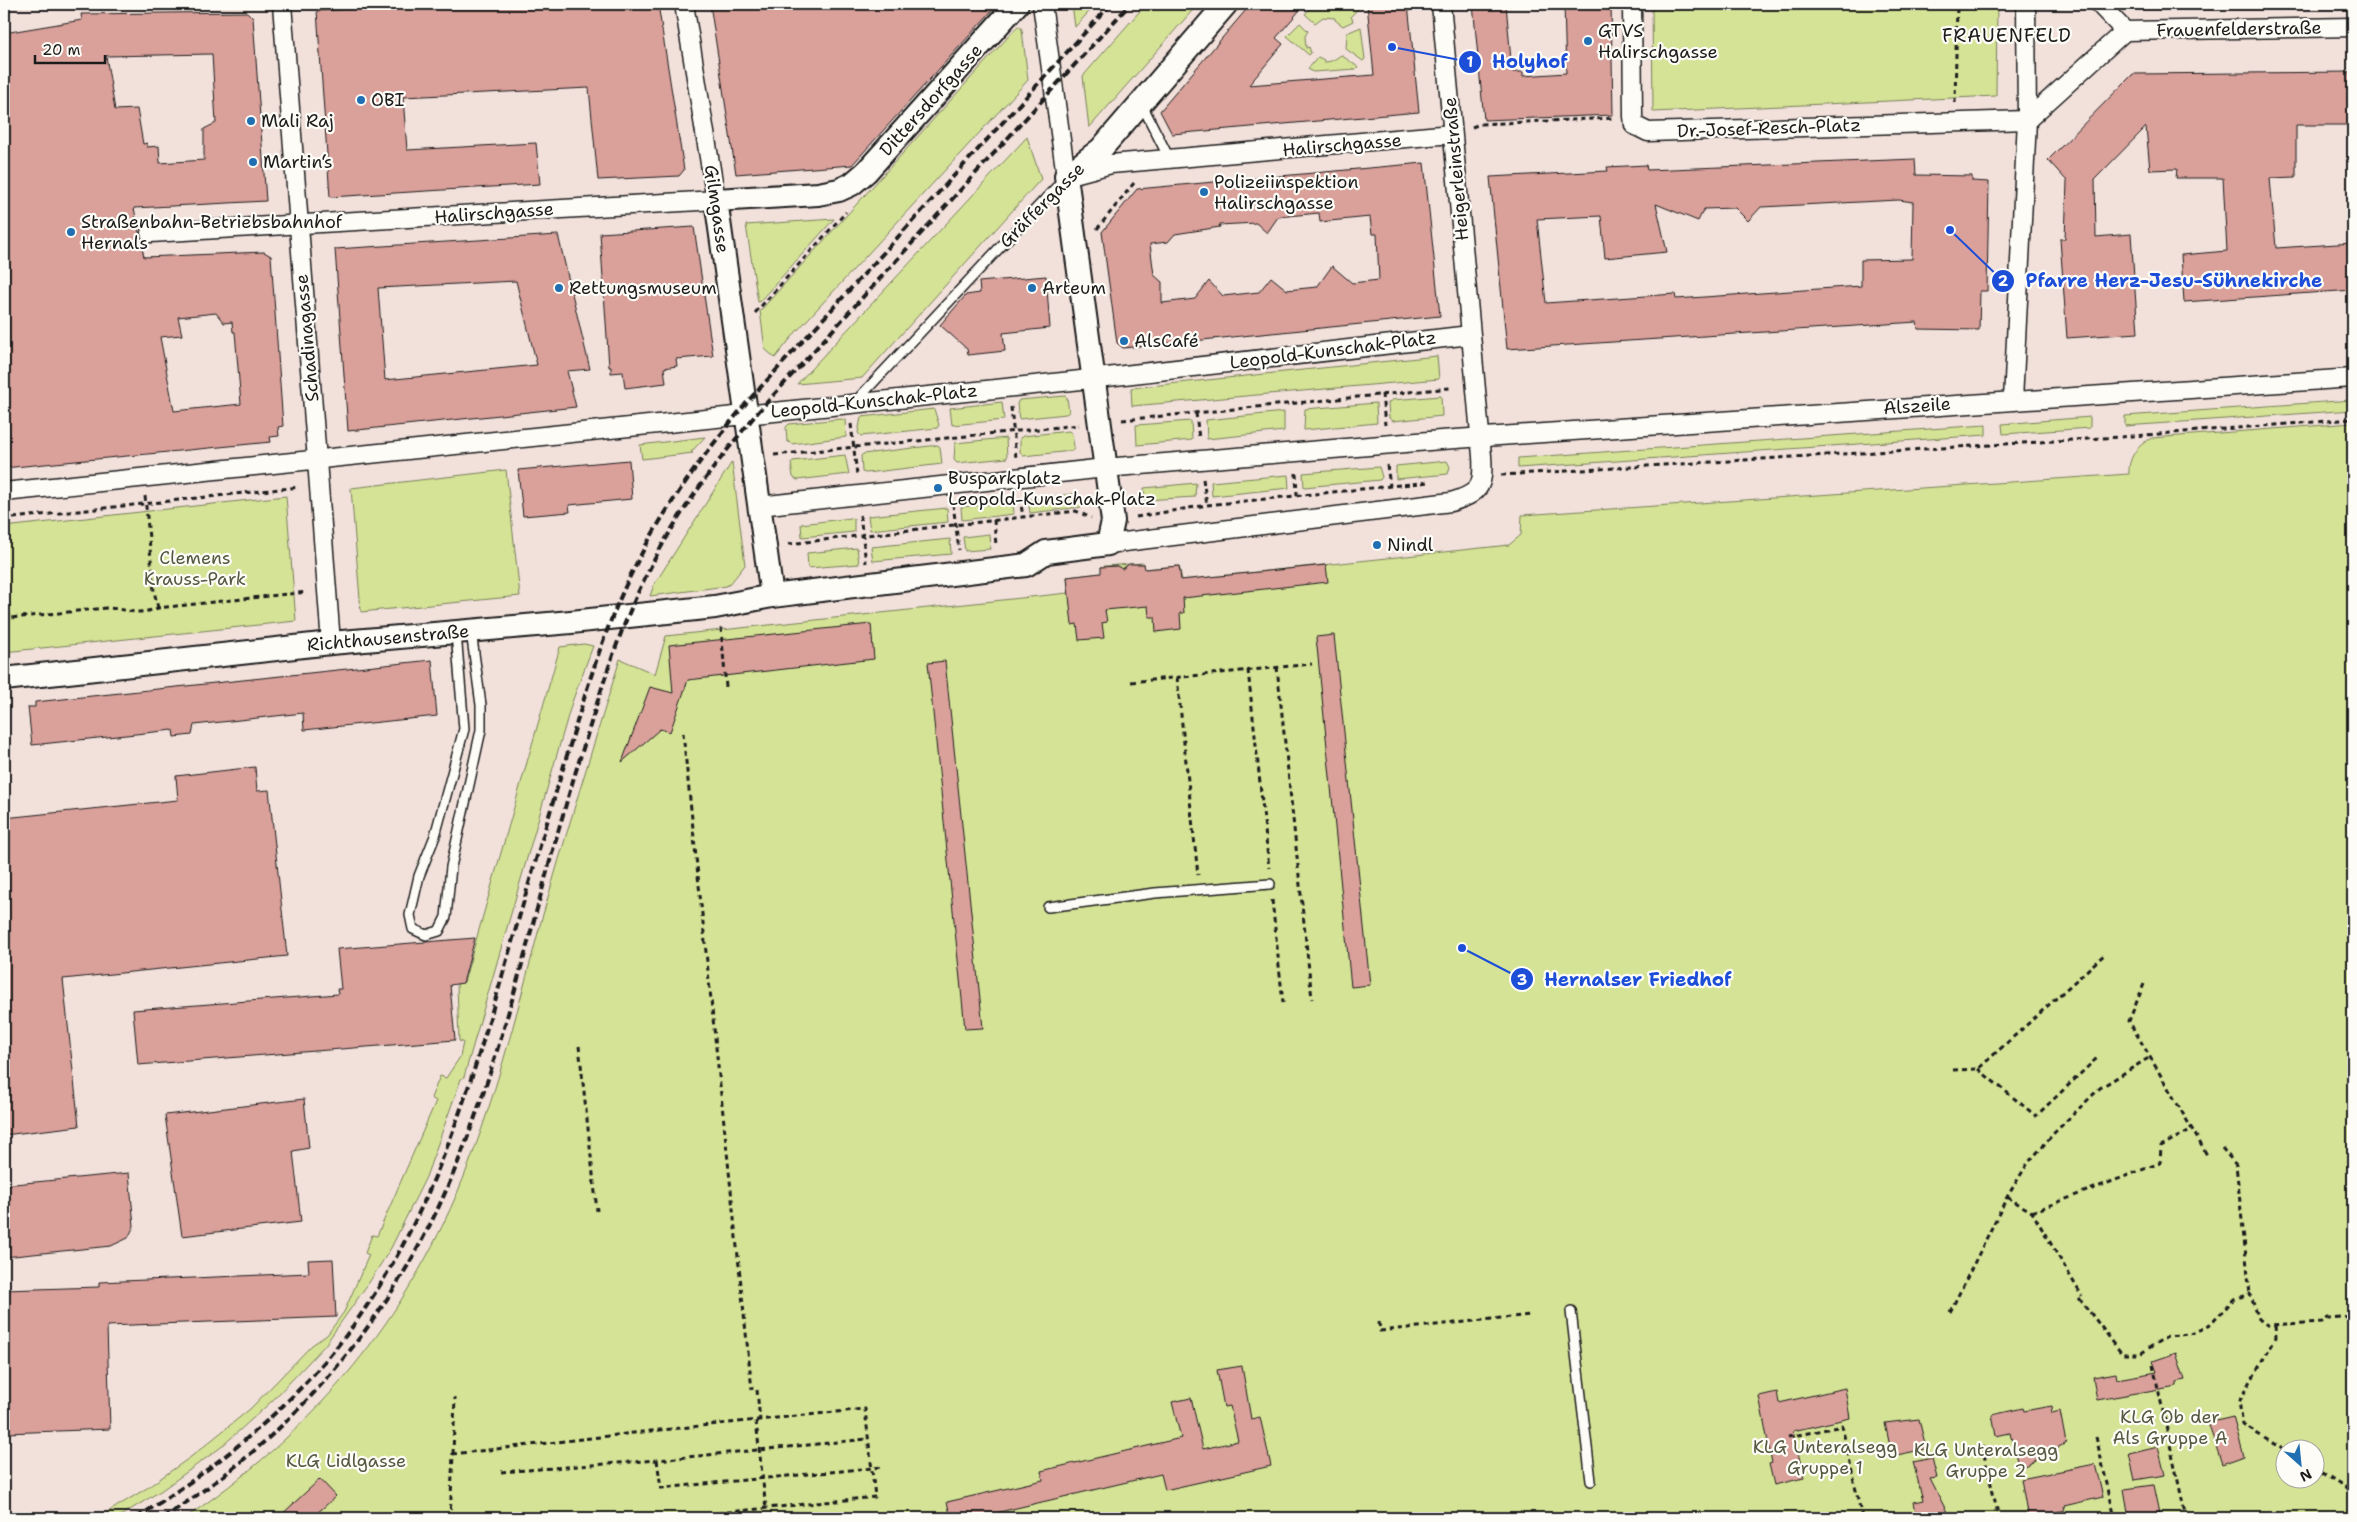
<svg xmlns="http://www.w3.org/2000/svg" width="2357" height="1522" font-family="'Shantell Sans',sans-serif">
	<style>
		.green { fill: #d5e396; stroke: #788059; fill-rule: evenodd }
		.building { fill: #daa09a; stroke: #1c1c1c; fill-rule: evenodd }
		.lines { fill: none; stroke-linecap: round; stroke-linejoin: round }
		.service-casing { stroke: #1c1c1c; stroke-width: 12 }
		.minor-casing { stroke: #1c1c1c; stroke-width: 21 }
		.tertiary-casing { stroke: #1c1c1c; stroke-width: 26 }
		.path { stroke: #1c1c1c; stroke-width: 3; stroke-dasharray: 5 4; stroke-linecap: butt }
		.service { stroke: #fdfcf7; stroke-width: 9 }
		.minor { stroke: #fdfcf7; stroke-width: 18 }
		.tertiary { stroke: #fdfcf7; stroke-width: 22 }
		.rail { stroke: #1c1c1c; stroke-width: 4; stroke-dasharray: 8 4; stroke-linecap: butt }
		.poi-dot { fill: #1f6fb2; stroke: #fdfcf7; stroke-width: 2 }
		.labels { text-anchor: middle; stroke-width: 4.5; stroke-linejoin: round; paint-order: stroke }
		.street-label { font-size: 18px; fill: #1c1c1c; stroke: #fdfcf7 }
		.poi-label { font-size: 18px; fill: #1c1c1c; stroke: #fdfcf7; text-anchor: start }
		.park-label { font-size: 18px; fill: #545841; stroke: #fdfcf7 }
		.neighbourhood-label { font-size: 19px; letter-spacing: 1px; fill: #1c1c1c; stroke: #fdfcf7 }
		.leader { fill: none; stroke: #1d4ed8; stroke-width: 2 }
		.callout-dot { fill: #1d4ed8; stroke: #fdfcf7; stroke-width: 2 }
		.mark-label { font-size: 15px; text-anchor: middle; font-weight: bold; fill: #fff }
		.callout-label { font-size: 19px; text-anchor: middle; font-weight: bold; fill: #1d4ed8; stroke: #fdfcf7; stroke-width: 4.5; stroke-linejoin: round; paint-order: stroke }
	</style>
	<rect width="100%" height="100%" fill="#f2e0db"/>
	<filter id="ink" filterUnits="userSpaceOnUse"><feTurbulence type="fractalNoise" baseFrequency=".02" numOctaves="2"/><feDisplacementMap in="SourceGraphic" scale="10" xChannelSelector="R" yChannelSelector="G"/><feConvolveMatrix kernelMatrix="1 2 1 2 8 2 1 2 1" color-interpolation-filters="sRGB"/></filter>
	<g filter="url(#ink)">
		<g class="green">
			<path d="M1072 4H1096L1075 27Z"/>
			<path d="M1146 4H1198L1089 128 1083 76Z"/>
			<path d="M1315 4H1360V7L1351 16 1353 21 1343 26 1335 20V18L1323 17 1315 23 1305 14Z"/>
			<path d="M1652 4H1997L1996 96 1653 112Z"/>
			<path d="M1300 23 1308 31 1305 36 1306 48 1309 47 1311 53 1309 55 1287 36Z"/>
			<path d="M1017 27 1020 26 1022 30 1028 80 796 332 775 358 765 349 760 311Z"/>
			<path d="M1361 27 1365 59 1363 61 1346 49 1347 33Z"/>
			<path d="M1341 55 1358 67 1356 69 1313 72 1308 69 1318 57 1324 60V62C1332 62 1335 59 1341 55Z"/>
			<path d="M1027 137 1041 179 862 378 797 384Z"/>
			<path d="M834 219 759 302H758L746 225Z"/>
			<path d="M1437 356 1439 379 1132 406 1131 388Z"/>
			<path d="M1065 396 1067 398 1069 412 1066 414 1019 419 1017 404 1019 400Z"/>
			<path d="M1441 396 1442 416 1393 421 1389 418 1388 403 1392 400Z"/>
			<path d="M2353 400V410L2125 426V416Z"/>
			<path d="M1002 402 1004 420 952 425 950 408Z"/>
			<path d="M1376 403 1377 423 1304 430 1305 409Z"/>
			<path d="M934 409 939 425 937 428 861 436 858 433 861 417Z"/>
			<path d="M1284 412V431L1207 439 1206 420Z"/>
			<path d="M2090 417V428L2003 434 2002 424Z"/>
			<path d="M841 419 845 420 846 437 792 444 787 441 786 427 789 424Z"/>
			<path d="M1191 421 1192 440 1137 445 1136 425Z"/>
			<path d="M2353 423V1518H185C308 1435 397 1332 456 1196 493 1109 516 1016 540 925 565 836 593 747 620 659L655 674 666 636 1068 593 1067 577 1102 573 1101 567 1105 566 1144 563V569L1179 566 1182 580 1509 545 1521 535 1522 515 2129 474C2128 458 2137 445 2152 438ZM2284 1450H2314V1480H2284Z"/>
			<path d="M1986 425V435L1518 468V458Z"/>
			<path d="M1069 431 1072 434 1074 447 1072 451 1023 456 1020 452V438L1023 436Z"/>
			<path d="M705 437 691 452 693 453 642 459 640 445Z"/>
			<path d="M1006 438 1007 458 957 463 954 460 955 443Z"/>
			<path d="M938 445 940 447 942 464 866 473 862 472 861 456 863 454Z"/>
			<path d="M845 455 849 474 797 480 793 477 791 463 793 461Z"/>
			<path d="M1447 461 1450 467 1448 474 1396 479V466Z"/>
			<path d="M732 462 745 565 730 584 726 586 650 596 654 585Z"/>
			<path d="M1379 467 1382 477 1380 480 1304 487 1303 473Z"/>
			<path d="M506 470 520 596 361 612 351 488Z"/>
			<path d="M1288 475 1289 488 1212 496 1211 482Z"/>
			<path d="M1196 483 1195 497 1145 500 1144 488Z"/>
			<path d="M1079 493 1081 507 1030 513 1028 500Z"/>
			<path d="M286 496 296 621 4 652V527Z"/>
			<path d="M1013 502 1014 514 962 520 961 507Z"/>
			<path d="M947 508 948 522 870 530 868 516Z"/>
			<path d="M851 518 854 519V532L802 537 801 524Z"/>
			<path d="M989 534 990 549 965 551 963 537Z"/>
			<path d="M950 539 951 554 873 561 871 547Z"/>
			<path d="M857 548 859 564 808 568 807 553Z"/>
			<path d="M584 644 593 646 572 702 464 1077 461 1079 426 1177 391 1248 370 1281 325 1345 272 1401 220 1448 162 1490 117 1518H98L147 1488 192 1456 250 1409 312 1345 327 1335 344 1312 369 1255 365 1253 372 1235 377 1236 436 1101 431 1098 440 1076 446 1078 460 1057 463 1042 459 1041 457 984 464 982 560 647Z"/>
		</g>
		<g class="building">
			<path d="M442 4H658L684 170 679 176 598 180 589 88 403 97 407 150 536 143 540 184 330 197 317 11Z"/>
			<path d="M710 4H998L852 165 736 174Z"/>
			<path d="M1251 4H1305L1276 38 1283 44 1249 85 1374 75 1367 4H1408L1419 112 1172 134 1160 111Z"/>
			<path d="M1473 4H1506L1512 72H1523V76L1566 73 1564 4H1611L1613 115 1484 120Z"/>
			<path d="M247 12 253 18 266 201 134 208 144 257 264 252 271 256 283 426 278 427 279 436 270 437 271 442 4 468V33L82 20 81 14ZM212 54 216 123 204 129V160L160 163 159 146 147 147V143L143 144 137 109 115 110 106 56ZM216 313 224 323 232 322 233 332H235L241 404 174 411 160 337 182 335 178 317Z"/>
			<path d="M2353 72V125H2296V177L2270 178 2276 248 2353 243V290L2184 302 2181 255 2227 251 2223 178H2176L2177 169 2150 170 2146 127 2095 179 2096 237 2131 234 2138 333 2067 338 2060 239H2065L2067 181 2048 160 2133 74Z"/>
			<path d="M1915 159 1916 175 1972 176V181L1989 182 1987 291H1980L1979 330 1918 329 1917 322 1507 349 1490 177 1608 171 1607 167 1646 165 1647 170ZM1899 200 1913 202 1912 259 1861 260V286L1676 299 1675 294 1546 303 1537 219 1601 216 1605 258 1667 252 1656 204 1698 221 1704 209 1735 208 1748 221 1761 207Z"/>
			<path d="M1424 163 1440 316 1123 348 1117 343 1102 232 1137 189ZM1319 213 1320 222 1370 217 1372 234H1377L1379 280 1352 283 1332 266 1317 287 1287 290 1271 277 1259 292 1223 296 1209 281 1195 299 1162 303V282L1154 275 1150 244 1168 242 1175 234 1220 227 1219 225 1256 223 1267 233 1278 217Z"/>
			<path d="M694 227 713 356 676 359 677 366 664 368 666 383 625 388 623 372 611 373V367H609L600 233Z"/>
			<path d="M558 235 590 369 567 371 576 407 348 431 335 249ZM516 281 537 365 385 380 378 288Z"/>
			<path d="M1046 276 1050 328 1003 333 1005 351 968 355 967 349 940 325 966 295 980 293 979 282Z"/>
			<path d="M629 460 632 499 569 505 570 512 523 516 518 470Z"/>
			<path d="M1129 564H1144L1145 569 1179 566 1181 580 1326 565 1328 582 1183 598 1184 613H1180L1181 629 1156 632 1155 617H1149L1148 606 1105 610 1107 622 1102 623 1104 638 1079 640 1077 624 1072 625 1067 577 1101 573V567L1117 566 1122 569Z"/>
			<path d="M871 624 874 659 688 680 670 732 660 729 622 762 650 687 673 693 669 645Z"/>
			<path d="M1334 635 1370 985 1351 987 1316 637Z"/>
			<path d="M432 660 437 716 304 730 303 713 194 725 192 735 174 737 173 730 32 745 28 707H35V702Z"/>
			<path d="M945 661 983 1028 965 1029 928 663Z"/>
			<path d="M255 767 257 791 269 790 287 956 63 979 79 1126 4 1135V818L178 800 176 776Z"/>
			<path d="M475 938 463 983 450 985 455 1040 138 1065 133 1010 338 994 337 989H341L337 949Z"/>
			<path d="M304 1099 309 1148 293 1151 301 1222 182 1236 165 1115Z"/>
			<path d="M129 1173 134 1226 128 1238 111 1246 4 1257V1185Z"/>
			<path d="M333 1259 336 1317 107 1326 110 1429 6 1433 4 1290 99 1287V1282L309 1273 308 1260Z"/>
			<path d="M2176 1353 2185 1380 2177 1382V1386L2097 1400 2093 1377 2116 1373 2117 1379 2157 1372 2153 1361Z"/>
			<path d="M1242 1366 1251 1419 1260 1417 1271 1466 1165 1490 1161 1474 974 1518H951L947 1502 1043 1480 1041 1471 1181 1438 1172 1402 1191 1398 1203 1449 1238 1441 1230 1406 1224 1407 1217 1370Z"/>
			<path d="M1845 1388 1850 1418 1793 1431 1804 1478 1774 1485 1769 1464 1772 1463 1759 1396 1777 1392 1779 1403Z"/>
			<path d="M2051 1406 2052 1413 2060 1411 2066 1443 2019 1469 2010 1433 1996 1436 1992 1415 2023 1408 2024 1411Z"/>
			<path d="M2233 1417 2244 1456 2222 1464 2208 1423Z"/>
			<path d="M1919 1419 1926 1449 1892 1456 1885 1423Z"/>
			<path d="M2158 1447 2165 1475 2135 1480 2129 1454Z"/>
			<path d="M1932 1458 1937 1478 1930 1479 1948 1514 1941 1516V1518H1917L1914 1502 1923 1500 1913 1462Z"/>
			<path d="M2095 1464 2103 1497 2064 1506 2065 1510 2050 1514 2051 1518H2028L2021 1479Z"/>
			<path d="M320 1479 336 1496 323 1508 311 1518H278Z"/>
			<path d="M2153 1485 2160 1518H2129L2124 1489Z"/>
		</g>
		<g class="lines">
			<defs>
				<g id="service">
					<path d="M1141 103 1170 160"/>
					<path d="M855 402 1063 180"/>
					<path d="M456 633 464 729 435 836 419 876 410 915 413 929 426 935 439 931 446 917 451 867 481 730V705L471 631"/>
					<path d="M1048 907 1155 893 1270 884"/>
					<path d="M1571 1311 1591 1481"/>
				</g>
				<g id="minor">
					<path d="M282 4 331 643"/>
					<path d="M1042 4 1066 176 1111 164 1452 134"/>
					<path d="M1632 4 1633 116 1634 125 1648 132 2027 120 2125 31"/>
					<path d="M2099 4 2125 31"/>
					<path d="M2125 31 2353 27"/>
					<path d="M150 233 716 200 684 4"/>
					<path d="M2013 400 2027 120 2026 4"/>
					<path d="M4 492 1072 381 1470 335"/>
					<path d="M759 506 1105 468 1441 440 2353 378"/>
					<path d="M1108 544 1451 502C1480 493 1484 487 1482 456L1441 4"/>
				</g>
				<g id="tertiary">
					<path d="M772 596 716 200 818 194 839 190 852 184 866 172 1017 4"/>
					<path d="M4 679 331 643 571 622 715 607 772 596 1026 565 1046 552 1108 544 1113 521 1066 176 1101 149 1226 4"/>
				</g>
			</defs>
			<use href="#service" class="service-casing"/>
			<use href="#minor" class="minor-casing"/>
			<use href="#tertiary" class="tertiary-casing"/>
			<g class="path">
				<path d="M1955 103 1957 4"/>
				<path d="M1472 127 1480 124 1615 118"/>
				<path d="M1097 229 1134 183"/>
				<path d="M755 313 846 212"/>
				<path d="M1382 394 1385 425"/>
				<path d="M1011 407 1016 458"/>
				<path d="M1196 413 1199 439"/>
				<path d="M1122 420 1450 388"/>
				<path d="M851 424 857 475"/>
				<path d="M774 455 1079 425"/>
				<path d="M1387 465 1390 486"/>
				<path d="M1296 473 1297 496"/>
				<path d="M1501 475 2120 437 2353 419"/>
				<path d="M1203 479 1207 505"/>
				<path d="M145 496 154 591 158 608"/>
				<path d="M1020 498 1023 517"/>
				<path d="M953 504 959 550"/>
				<path d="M860 515 866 563"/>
				<path d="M1136 517 1207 505 1430 482"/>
				<path d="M4 519 299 487"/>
				<path d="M994 520 996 546"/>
				<path d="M788 544 1076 511 1091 518"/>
				<path d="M4 558V604L11 618 106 608C128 608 134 617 158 608L307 592"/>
				<path d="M4 622 11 618"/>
				<path d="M721 628 726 687"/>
				<path d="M1277 667 1312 999"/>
				<path d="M1248 670 1269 868"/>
				<path d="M1177 677 1198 875"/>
				<path d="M1131 682 1312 664"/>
				<path d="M683 733 752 1390"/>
				<path d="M1272 900 1283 1003"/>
				<path d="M2144 984 2129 1021 2207 1155"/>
				<path d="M579 1046 597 1211"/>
				<path d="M1978 1069 2036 1116 2097 1058"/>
				<path d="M1953 1070 1978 1069 2105 954"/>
				<path d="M2222 1148 2236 1165 2250 1294"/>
				<path d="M2007 1197 2032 1212 2082 1296"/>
				<path d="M2032 1212 2160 1163 2161 1146 2192 1129"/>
				<path d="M2079 1298 2122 1354H2140L2167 1336 2190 1334 2210 1325 2234 1299 2250 1294 2259 1319 2267 1325 2322 1322 2328 1318 2353 1316"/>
				<path d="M1950 1312 2007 1197 2028 1163 2055 1132 2100 1088 2150 1057"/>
				<path d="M1379 1322 1380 1331 1530 1315"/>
				<path d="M2275 1325 2276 1337 2239 1402 2243 1425 2284 1450"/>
				<path d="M2153 1365 2186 1518"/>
				<path d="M757 1390 760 1421"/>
				<path d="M756 1421 766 1509"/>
				<path d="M1788 1437 1842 1426 1862 1518"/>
				<path d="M2096 1437 2115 1518"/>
				<path d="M1982 1446 1999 1518"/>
				<path d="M453 1454 455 1397"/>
				<path d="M657 1460 661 1488 883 1467"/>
				<path d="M2314 1468 2353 1493"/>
				<path d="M501 1472 657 1460 868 1439"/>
				<path d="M450 1518 453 1454 651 1431 865 1409 875 1497 690 1516"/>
			</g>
			<use href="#service" class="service"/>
			<use href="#minor" class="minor"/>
			<use href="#tertiary" class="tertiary"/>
			<g class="rail">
				<path d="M136 1518C216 1468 289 1410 347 1334 431 1221 470 1089 508 956 529 882 551 809 573 735 588 685 603 635 625 587 656 519 700 458 748 401L1111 4"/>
				<path d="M162 1518C292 1438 392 1319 451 1179 508 1044 536 897 580 758 600 694 618 630 649 570 678 512 717 461 759 411L1130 4"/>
			</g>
		</g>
	</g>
	<g class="poi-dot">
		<circle cx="1588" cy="41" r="5"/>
		<circle cx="361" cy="100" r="5"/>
		<circle cx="251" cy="121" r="5"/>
		<circle cx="253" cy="162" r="5"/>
		<circle cx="1204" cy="192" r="5"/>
		<circle cx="71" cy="232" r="5"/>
		<circle cx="559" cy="288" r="5"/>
		<circle cx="1032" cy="288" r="5"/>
		<circle cx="1124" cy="341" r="5"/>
		<circle cx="938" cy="488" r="5"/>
		<circle cx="1377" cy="545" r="5"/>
	</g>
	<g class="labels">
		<g class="street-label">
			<text transform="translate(2239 29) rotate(-1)" y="6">Frauenfelderstraße</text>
			<text transform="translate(931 100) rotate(-48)" y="6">Dittersdorfgasse</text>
			<text transform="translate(1769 128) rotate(-2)" y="6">Dr.-Josef-Resch-Platz</text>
			<text transform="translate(1342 145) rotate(-5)" y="6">Halirschgasse</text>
			<text transform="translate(1456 169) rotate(-95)" y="6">Heigerleinstraße</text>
			<text transform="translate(1042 205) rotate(-45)" y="6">Gräffergasse</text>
			<text transform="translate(717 209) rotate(82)" y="6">Gilmgasse</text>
			<text transform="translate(494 213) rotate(-4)" y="6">Halirschgasse</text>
			<text transform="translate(307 338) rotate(-95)" y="6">Schadinagasse</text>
			<text transform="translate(1333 350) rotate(-7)" y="6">Leopold-Kunschak-Platz</text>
			<text transform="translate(874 401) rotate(-6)" y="6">Leopold-Kunschak-Platz</text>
			<text transform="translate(1917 406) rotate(-4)" y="6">Alszeile</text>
			<text transform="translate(388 638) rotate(-5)" y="6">Richthausenstraße</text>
		</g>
		<g class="poi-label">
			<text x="1598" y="37">GTVS<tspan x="1598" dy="21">Halirschgasse</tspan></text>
			<text x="371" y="106">OBI</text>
			<text x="261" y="127">Mali Raj</text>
			<text x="263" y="168">Martin‘s</text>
			<text x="1214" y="188">Polizeiinspektion<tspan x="1214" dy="21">Halirschgasse</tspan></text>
			<text x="81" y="228">Straßenbahn-Betriebsbahnhof<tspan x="81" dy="21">Hernals</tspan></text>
			<text x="569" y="294">Rettungsmuseum</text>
			<text x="1042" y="294">Arteum</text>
			<text x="1134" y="347">AlsCafé</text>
			<text x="948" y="484">Busparkplatz<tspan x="948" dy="21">Leopold-Kunschak-Platz</tspan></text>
			<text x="1387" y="551">Nindl</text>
		</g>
		<g class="park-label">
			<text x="195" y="564">Clemens<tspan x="195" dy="21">Krauss-Park</tspan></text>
			<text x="2170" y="1423">KLG Ob der<tspan x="2170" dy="21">Als Gruppe A</tspan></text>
			<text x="1825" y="1453">KLG Unteralsegg<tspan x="1825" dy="21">Gruppe 1</tspan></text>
			<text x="1986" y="1456">KLG Unteralsegg<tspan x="1986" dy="21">Gruppe 2</tspan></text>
			<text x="346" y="1467">KLG Lidlgasse</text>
		</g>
		<g class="neighbourhood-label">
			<text x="2007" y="42">FRAUENFELD</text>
		</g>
	</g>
	<path class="leader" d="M1392 47L1470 62M1950 230L2003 281M1462 948L1522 979"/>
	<g class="callout-dot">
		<circle cx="1392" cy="47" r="5"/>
		<circle cx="1950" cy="230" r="5"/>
		<circle cx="1462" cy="948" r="5"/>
		<circle cx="1470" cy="62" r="12"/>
		<circle cx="2003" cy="281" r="12"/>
		<circle cx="1522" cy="979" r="12"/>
	</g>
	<g class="mark-label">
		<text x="1470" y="67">1</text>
		<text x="2003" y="286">2</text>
		<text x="1522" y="985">3</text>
	</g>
	<g class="callout-label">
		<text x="1530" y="68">Holyhof</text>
		<text x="2174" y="287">Pfarre Herz-Jesu-Sühnekirche</text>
		<text x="1638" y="986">Hernalser Friedhof</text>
	</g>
	<rect width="2357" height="1522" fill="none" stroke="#fdfcf7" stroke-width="20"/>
	<rect x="10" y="10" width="2337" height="1502" fill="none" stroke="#1c1c1c" stroke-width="2" filter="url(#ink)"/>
	<g transform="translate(2300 1464) rotate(153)"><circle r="24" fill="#fdfcf7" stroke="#a3a29f"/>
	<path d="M0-4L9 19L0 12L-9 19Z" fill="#1f6fb2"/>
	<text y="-8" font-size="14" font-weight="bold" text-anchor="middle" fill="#1c1c1c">N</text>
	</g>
	<path d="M35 55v8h70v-8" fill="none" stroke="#1c1c1c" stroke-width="2.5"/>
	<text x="42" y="55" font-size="15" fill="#1c1c1c" stroke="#fdfcf7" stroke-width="4" paint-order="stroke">20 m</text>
</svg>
